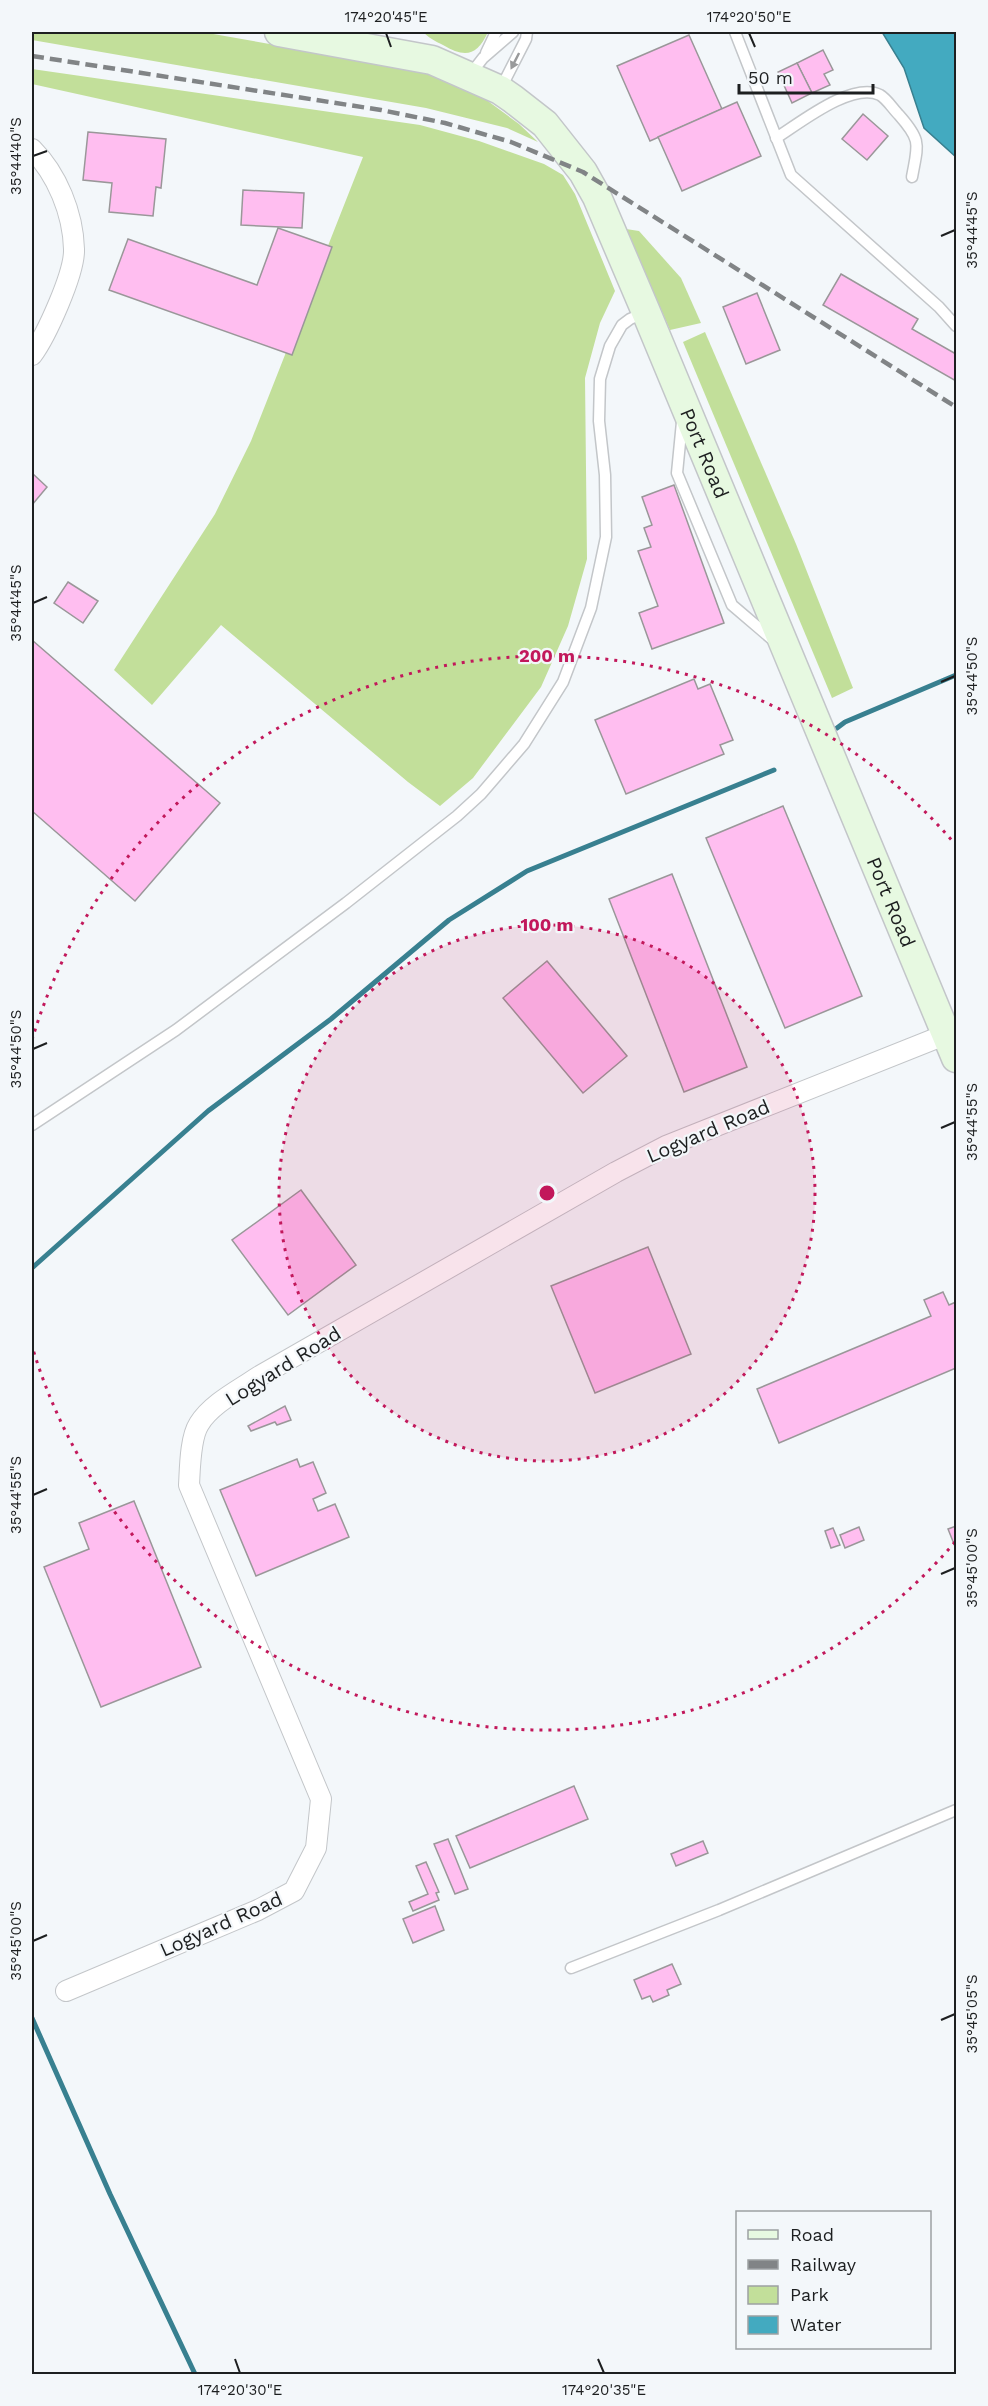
<svg xmlns="http://www.w3.org/2000/svg" width="988" height="2406" font-family="'Work Sans',sans-serif">
	<style>
		.green { fill: #c2df9a }
		.water { fill: #43aac0; stroke: #388090; stroke-width: 1.5 }
		.lines { fill: none; stroke-linecap: round; stroke-linejoin: round }
		.stream { stroke: #388090; stroke-width: 5 }
		.building { fill: #ffbef0; stroke: #9a9799; stroke-width: 1.5 }
		.service-casing { stroke: #c3c6c9; stroke-width: 13 }
		.minor-casing { stroke: #c3c6c9; stroke-width: 22 }
		.secondary-casing { stroke: #c3c6c9; stroke-width: 31 }
		.service { stroke: #fff; stroke-width: 10 }
		.minor { stroke: #fff; stroke-width: 20 }
		.secondary { stroke: #e7f9e1; stroke-width: 28 }
		.rail { stroke: #818486; stroke-width: 4.5; stroke-dasharray: 12 6; stroke-linecap: butt }
		.oneway { fill: #999a9b }
		.ticks { fill: none; stroke: #1d1f20; stroke-width: 2 }
		.ring { fill: none; stroke: #c2185b; stroke-width: 3; stroke-dasharray: 3 6 }
		.labels { text-anchor: middle; stroke-width: 4.5; stroke-linejoin: round; paint-order: stroke }
		.street-label { font-size: 20px; fill: #1d1f20; stroke: #f3f7fa }
		.centre { fill: #c2185b; stroke: #f3f7fa; stroke-width: 3 }
		.ring-label { font-size: 18px; text-anchor: middle; font-weight: bold; fill: #c2185b; stroke: #f3f7fa; stroke-width: 4.5; stroke-linejoin: round; paint-order: stroke }
		.neatline { fill: none; stroke: #1d1f20; stroke-width: 2 }
		.ticks-label { font-size: 15px; text-anchor: middle; fill: #1d1f20 }
	</style>
	<rect width="100%" height="100%" fill="#f3f7fa"/>
	<g class="green">
		<path d="M32 32H202L411 69 455 81 481 96 519 124 538 142 507 128 426 108 32 40Z"/>
		<path d="M423 32H488C477 56 465 58 443 45 435 41 429 38 423 32Z"/>
		<path d="M32 69 420 125 479 141 544 164 563 175 575 194 615 291 600 323 585 378 587 559 568 626 541 687 473 778 440 806 408 782 221 625 152 705 114 670 215 514 251 441 363 157 32 84Z"/>
		<path d="M626 229 639 231 681 278 701 323 670 330Z"/>
		<path d="M705 332 796 544 853 688 832 698 683 342Z"/>
	</g>
	<path class="water" d="M882 32H956V157L924 128 904 68Z"/>
	<g class="lines">
		<g class="stream">
			<path d="M837 728 845 722 956 675"/>
			<path d="M32 1268 208 1111 331 1019 449 920 527 871 774 770"/>
			<path d="M32 2018 110 2194 195 2374"/>
		</g>
	</g>
	<g class="building">
		<path d="M689 35 722 109 650 141 617 66Z"/>
		<path d="M823 50 833 70 824 74 830 85 812 93 797 63Z"/>
		<path d="M797 63 812 93 792 103 778 72Z"/>
		<path d="M737 102 761 156 682 191 658 137Z"/>
		<path d="M863 114 888 136 867 160 842 139Z"/>
		<path d="M88 132 166 139 161 188 156 187 153 216 109 212 112 183 83 180Z"/>
		<path d="M243 190 304 193 302 228 241 225Z"/>
		<path d="M278 228 332 247 292 355 109 290 128 239 257 285Z"/>
		<path d="M841 274 918 319 912 329 956 354V381L823 305Z"/>
		<path d="M757 293 780 350 746 364 723 307Z"/>
		<path d="M32 473 47 487 32 505Z"/>
		<path d="M674 485 724 623 652 649 639 613 658 606 638 551 651 547 644 528 652 525 642 497Z"/>
		<path d="M68 582 98 601 83 623 54 603Z"/>
		<path d="M32 640 220 803 135 901 32 811Z"/>
		<path d="M694 679 698 689 710 684 733 740 720 745 724 754 626 794 595 720Z"/>
		<path d="M783 806 862 996 785 1028 706 838Z"/>
		<path d="M672 874 747 1067 684 1092 609 899Z"/>
		<path d="M547 961 627 1056 583 1093 503 998Z"/>
		<path d="M301 1190 356 1265 288 1315 232 1240Z"/>
		<path d="M648 1247 691 1354 595 1393 551 1286Z"/>
		<path d="M943 1292 949 1305 956 1302V1368L779 1443 757 1389 931 1316 924 1300Z"/>
		<path d="M285 1406 291 1420 277 1425 275 1422 251 1431 248 1426Z"/>
		<path d="M297 1459 300 1467 313 1462 326 1493 313 1499 318 1511 335 1504 349 1537 256 1576 220 1490Z"/>
		<path d="M134 1501 201 1667 101 1707 44 1567 89 1549 79 1523Z"/>
		<path d="M956 1526V1549L948 1529Z"/>
		<path d="M859 1527 864 1540 845 1548 840 1535Z"/>
		<path d="M833 1528 840 1545 831 1548 825 1531Z"/>
		<path d="M574 1786 588 1819 470 1868 456 1836Z"/>
		<path d="M448 1839 468 1889 455 1894 434 1844Z"/>
		<path d="M703 1841 708 1853 676 1866 671 1854Z"/>
		<path d="M426 1862 439 1892 436 1893 439 1900 413 1911 409 1902 428 1894 416 1866Z"/>
		<path d="M435 1906 444 1930 413 1943 403 1919Z"/>
		<path d="M672 1964 681 1984 667 1990 669 1995 653 2002 650 1996 642 1999 634 1980Z"/>
	</g>
	<g class="lines">
		<defs>
			<g id="service">
				<path d="M735 32 791 175 939 307 956 326"/>
				<path d="M486 53 496 32"/>
				<path d="M469 76 483 58 513 32"/>
				<path d="M501 88 526 39 527 32"/>
				<path d="M776 138C800 123 852 81 880 95 887 99 893 109 899 115 922 141 918 144 912 177"/>
				<path d="M682 422 677 473 732 605 773 640"/>
				<path d="M32 1125 176 1030 346 903 457 816 481 794 524 744 563 682 591 608 606 537 605 475 599 421 600 379 610 346 622 325 630 319 646 312"/>
				<path d="M571 1968 719 1910 956 1810"/>
			</g>
			<g id="minor">
				<path d="M32 149C57 174 73 213 74 249 75 273 46 336 32 355"/>
				<path d="M66 1991 258 1910 294 1891 316 1848 321 1799 189 1485C190 1468 190 1438 199 1424 211 1404 239 1390 258 1377L616 1172 666 1146 947 1034"/>
			</g>
			<g id="secondary">
				<path id="s1" d="M279 32 432 60 500 90 513 99 545 124 583 172 597 197 646 312 956 1058"/>
			</g>
		</defs>
		<use href="#service" class="service-casing"/>
		<use href="#minor" class="minor-casing"/>
		<use href="#secondary" class="secondary-casing"/>
		<use href="#service" class="service"/>
		<use href="#minor" class="minor"/>
		<use href="#secondary" class="secondary"/>
		<path class="rail" d="M32 56 381 110 445 123 511 142 583 172 956 407"/>
	</g>
	<defs><path id="oneway-solid" d="M-6-.8H1V-3.2L6.5 0L1 3.2V.8H-6Z" transform="scale(1.5)"/></defs>
	<use class="oneway" href="#oneway-solid" transform="translate(515 61) rotate(117)"/>
	<path class="ticks" d="M386 33 391 47M749 33 755 47M33 156 47 151M941 236 955 230M33 603 47 597M941 682 955 676M33 1049 47 1043M941 1128 955 1122M33 1495 47 1489M941 1574 955 1568M33 1941 47 1935M941 2020 955 2014M235 2359 240 2373M598 2359 604 2373"/>
	<circle cx="547" cy="1193" r="268" fill="#c2185b" fill-opacity=".12"/>
	<g class="ring">
		<circle cx="547" cy="1193" r="268"/>
		<path d="M955 1542A537 537 0 0 1 32 1346M32 1040A537 537 0 0 1 955 844"/>
	</g>
	<g class="labels">
		<g class="street-label">
			<text dy="7" stroke="none"><textPath href="#s1" startOffset="654">Port Road</textPath></text>
			<text dy="7" stroke="none"><textPath href="#s1" startOffset="1140">Port Road</textPath></text>
			<text transform="translate(708 1131) rotate(-23)" y="7">Logyard Road</text>
			<text transform="translate(283 1366) rotate(-32)" y="7">Logyard Road</text>
			<text transform="translate(221 1924) rotate(-24)" y="7">Logyard Road</text>
		</g>
	</g>
	<circle cx="547" cy="1193" r="9" class="centre"/>
	<g class="ring-label">
		<text x="547" y="662">200 m</text>
		<text x="547" y="931">100 m</text>
	</g>
	<rect width="988" height="2406" fill="none" stroke="#f3f7fa" stroke-width="66"/>
	<rect x="736" y="2211" width="195" height="138" fill="#f3f7fa" stroke="#9da1a3" stroke-width="1.5"/>
	<rect x="748" y="2230" width="30" height="9" fill="#e7f9e1" stroke="#9da1a3" stroke-width="1.5"/>
	<text x="790" y="2241" font-size="18" fill="#1d1f20">Road</text>
	<rect x="748" y="2260" width="30" height="9" fill="#818486" stroke="#9da1a3" stroke-width="1.5"/>
	<text x="790" y="2271" font-size="18" fill="#1d1f20">Railway</text>
	<rect x="748" y="2286" width="30" height="18" fill="#c2df9a" stroke="#9da1a3" stroke-width="1.5"/>
	<text x="790" y="2301" font-size="18" fill="#1d1f20">Park</text>
	<rect x="748" y="2316" width="30" height="18" fill="#43aac0" stroke="#9da1a3" stroke-width="1.5"/>
	<text x="790" y="2331" font-size="18" fill="#1d1f20">Water</text>
	<path d="M739 84v9h134v-9" fill="none" stroke="#1d1f20" stroke-width="3"/>
	<text x="748" y="84" font-size="18" fill="#1d1f20" stroke="#f3f7fa" stroke-width="4.5" paint-order="stroke">50 m</text>
	<rect x="33" y="33" width="922" height="2340" class="neatline"/>
	<g class="ticks-label">
		<text x="386" y="22">174°20'45"E</text>
		<text x="749" y="22">174°20'50"E</text>
		<text transform="translate(16 156) rotate(-90)" y="5">35°44'40"S</text>
		<text transform="translate(972 230) rotate(-90)" y="5">35°44'45"S</text>
		<text transform="translate(16 603) rotate(-90)" y="5">35°44'45"S</text>
		<text transform="translate(972 676) rotate(-90)" y="5">35°44'50"S</text>
		<text transform="translate(16 1049) rotate(-90)" y="5">35°44'50"S</text>
		<text transform="translate(972 1122) rotate(-90)" y="5">35°44'55"S</text>
		<text transform="translate(16 1495) rotate(-90)" y="5">35°44'55"S</text>
		<text transform="translate(972 1568) rotate(-90)" y="5">35°45'00"S</text>
		<text transform="translate(16 1941) rotate(-90)" y="5">35°45'00"S</text>
		<text transform="translate(972 2014) rotate(-90)" y="5">35°45'05"S</text>
		<text x="240" y="2395">174°20'30"E</text>
		<text x="604" y="2395">174°20'35"E</text>
	</g>
</svg>
